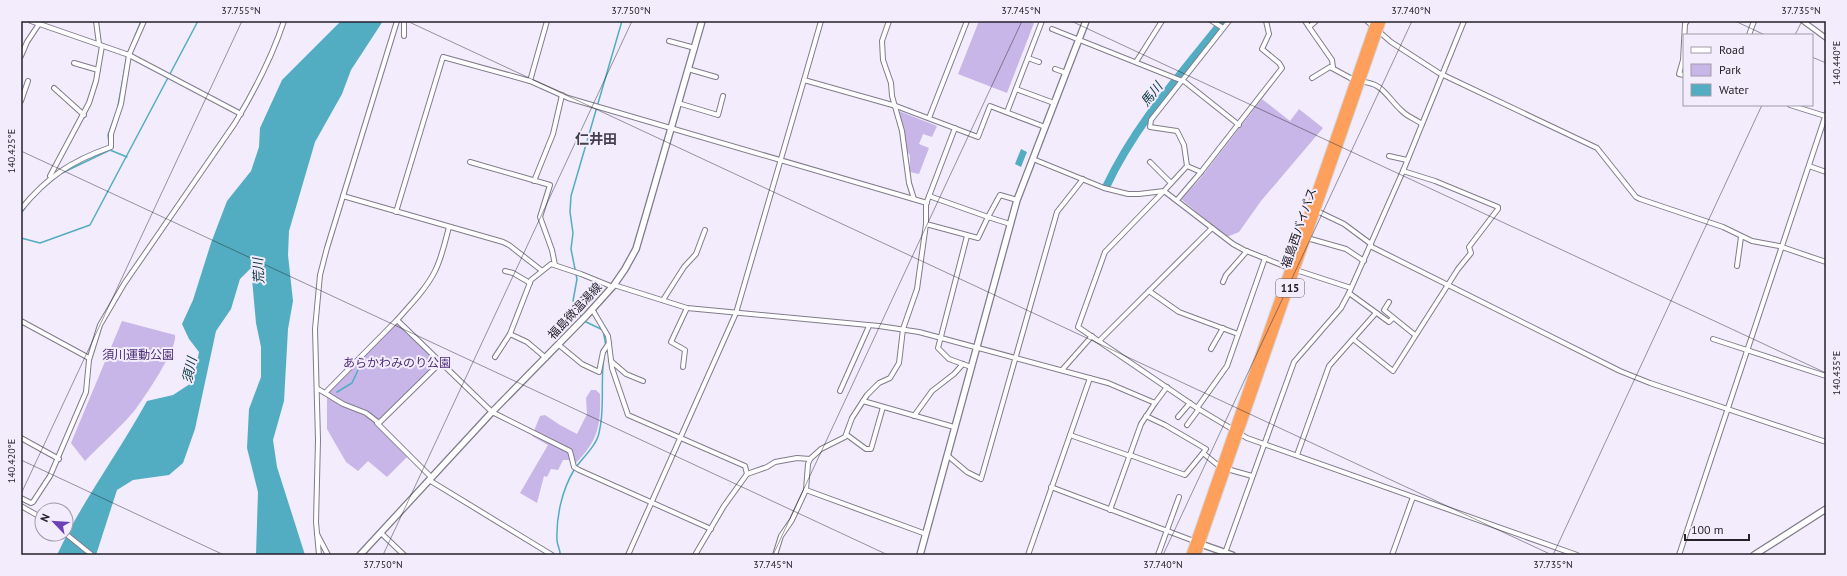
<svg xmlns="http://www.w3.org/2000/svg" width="1847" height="576" font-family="'PT Sans','Noto Sans JP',sans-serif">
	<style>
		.green { fill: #c9b6e8 }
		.water { fill: #52adc3 }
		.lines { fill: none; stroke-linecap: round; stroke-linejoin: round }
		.stream { stroke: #52adc3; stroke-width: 1.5 }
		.river { stroke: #52adc3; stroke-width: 8 }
		.street-casing { stroke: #817b8a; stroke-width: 6 }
		.secondary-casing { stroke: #817b8a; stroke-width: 8 }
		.highway-casing { stroke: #d3d3d4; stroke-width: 9 }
		.street { stroke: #fff; stroke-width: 4 }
		.secondary { stroke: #fff; stroke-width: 5.5 }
		.highway { stroke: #fe9f5b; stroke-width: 7 }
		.ticks { fill: none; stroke: #242128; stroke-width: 1; stroke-opacity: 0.45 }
		.labels { text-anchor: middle; stroke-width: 4; stroke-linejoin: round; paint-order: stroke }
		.shield { fill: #f2ecfd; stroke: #625e68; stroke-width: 1 }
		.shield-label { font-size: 11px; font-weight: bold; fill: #242128 }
		.street-label { font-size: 12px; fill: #242128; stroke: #f2ecfd }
		.park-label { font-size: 12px; fill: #4e2d77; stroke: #f2ecfd }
		.water-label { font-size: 13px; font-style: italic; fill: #05333c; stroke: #f2ecfd }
		.quarter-label { font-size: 14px; font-weight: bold; fill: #443f4d; stroke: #f2ecfd }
		.neatline { fill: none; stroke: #242128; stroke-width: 1.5 }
		.ticks-label { font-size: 10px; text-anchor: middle; fill: #242128 }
	</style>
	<rect width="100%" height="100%" fill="#f2ecfd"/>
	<g class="green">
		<path d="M979 21H1029L1034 23 1007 93 958 74Z"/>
		<path d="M1262 99 1290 121 1299 109 1323 128 1261 201 1239 232 1227 237 1181 199 1199 180Z"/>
		<path d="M899 111 937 126 932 137 923 134 919 144 929 148 919 174 910 172V155L906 150Z"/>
		<path d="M122 321 175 335C178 348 144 398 135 410 120 428 101 444 85 461L71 443Z"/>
		<path d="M398 321 439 363 378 422 366 411 345 403 327 393Z"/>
		<path d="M591 390H596L600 394C601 426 598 441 574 465L570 460H563L558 470 551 469 547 477 544 476 537 503 520 493 548 445 532 436 540 416 545 415 560 425 577 434 587 414 586 398Z"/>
		<path d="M327 397 365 414 407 457 387 477 368 461 358 471 346 462 327 429Z"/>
	</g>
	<g class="water">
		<path d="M341 21H383L351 70 342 94 315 142 289 231 288 255 293 301 288 329 284 401 273 440 277 467 305 555H256L258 492 247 448 249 409 261 377V347L256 323 251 268 240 279 231 309 216 331 195 429 183 463 169 475 133 480 117 490 96 555H57C82 501 118 454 147 401L173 395 193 382 199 352 189 339 182 324 193 300 211 243 227 201 251 171 259 147 260 128 282 80Z"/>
		<path d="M1021 149 1027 152 1021 167 1015 164Z"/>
	</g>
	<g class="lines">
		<g class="stream">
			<path d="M118 106 127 56 141 21"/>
			<path d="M110 150 108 135 116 113"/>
			<path d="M62 173 110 150 127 157"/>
			<path d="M46 185 54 179"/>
			<path d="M21 213 25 208"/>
			<path d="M21 238 40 243 90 225 198 21"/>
			<path d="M582 318 573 301 577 279 571 249 573 233 570 212 571 196 622 21"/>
			<path d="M584 321 603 330 606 346"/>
			<path d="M337 392 352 383 358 370"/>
			<path d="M560 555C561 550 557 546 557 540 556 517 562 490 574 470 581 459 596 447 599 433 606 406 599 378 605 351"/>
		</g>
		<path class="river" d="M1106 187C1135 125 1181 74 1223 21"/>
		<defs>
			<g id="street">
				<path d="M31 21 129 55 241 114"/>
				<path d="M96 21 99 44"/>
				<path d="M821 21 804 80 896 106 978 137 990 106 1045 127"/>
				<path d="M889 21 882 41 883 60 891 83 892 96 902 131 909 183 914 199"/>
				<path d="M1212 21 1223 28"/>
				<path d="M1305 21 1309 27 1316 21"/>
				<path d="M1367 21 1391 42 1439 73 1597 148 1636 197 1640 199 1723 227 1752 241 1779 246 1826 262"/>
				<path d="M1803 21 1826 38"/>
				<path d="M1309 27 1332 60 1333 67"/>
				<path d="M1052 29 1185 82 1239 125"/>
				<path d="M1749 35 1754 21"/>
				<path d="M404 36V21"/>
				<path d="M669 41 695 48"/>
				<path d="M21 56 27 42 39 24"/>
				<path d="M1028 58 1039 62"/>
				<path d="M1136 62 1162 21"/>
				<path d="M74 63 98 70"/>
				<path d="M688 69 716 77"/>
				<path d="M1055 69 1066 73"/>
				<path d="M1684 75 1679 74 1683 60 1685 24 1687 21"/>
				<path d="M1312 78 1330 67 1354 80"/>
				<path d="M530 81 547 21"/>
				<path d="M1361 82C1382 82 1387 97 1401 110 1406 116 1415 119 1422 124"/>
				<path d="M54 88 84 115"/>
				<path d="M1016 89 1054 103"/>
				<path d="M21 101 28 81"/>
				<path d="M678 103 718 115 723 96"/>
				<path d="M1790 105 1825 116"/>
				<path d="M1007 112 1042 21"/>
				<path d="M929 118 967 21"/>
				<path d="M1389 156 1407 160"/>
				<path d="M1033 159 1104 188 1128 194H1139L1164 191 1187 166 1184 145 1177 131 1150 127 1151 120 1229 21"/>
				<path d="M470 162 550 185 540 217 552 250 555 265"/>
				<path d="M1150 162 1171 183"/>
				<path d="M1187 166 1201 172"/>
				<path d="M1809 166 1826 172"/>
				<path d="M50 176 89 103 96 81 102 46"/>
				<path d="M534 181 553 134 562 95"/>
				<path d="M343 196 503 242 509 245 541 270"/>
				<path d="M929 196 988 217 1000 195 1017 200"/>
				<path d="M1177 200 1201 172 1282 68 1279 63 1262 49 1269 34 1266 21"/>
				<path d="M21 209C47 177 71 161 111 147V134L121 104 129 55 144 21"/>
				<path d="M1317 211 1344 224 1371 244"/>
				<path d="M396 212 443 57 530 81 568 98 927 203"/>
				<path d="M926 224 978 238 988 217 1010 224"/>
				<path d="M967 236 938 348 949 359 971 367"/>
				<path d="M1307 238 1346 249 1364 261"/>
				<path d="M1370 246 1620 371 1650 383 1826 442"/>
				<path d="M1737 266 1741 237"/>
				<path d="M1289 268 1244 250 1233 244 1164 191 1105 252 1078 327 1197 408 1247 438 1577 555"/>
				<path d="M1296 270 1351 288"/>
				<path d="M505 271 513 273 530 283"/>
				<path d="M1223 282 1226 275 1247 251"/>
				<path d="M614 285 687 308 879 326 919 332 1108 383 1155 403 1167 387"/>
				<path d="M1149 291 1179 312 1238 334"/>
				<path d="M1349 293 1389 322 1393 318"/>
				<path d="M663 300 684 267 696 254 705 230"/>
				<path d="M1389 302 1384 310 1415 335"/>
				<path d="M592 309 608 336 612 368 628 415 745 466 747 474"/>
				<path d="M397 320C411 304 426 289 435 271 442 257 445 242 449 227"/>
				<path d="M21 321 89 358"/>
				<path d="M510 334 527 342 546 358"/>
				<path d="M1353 339 1393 371 1458 269 1471 253 1469 247 1498 209V207L1435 181 1403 171"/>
				<path d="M1713 339 1826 376"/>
				<path d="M1099 341 1212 228"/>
				<path d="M559 345 582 364 599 372 603 352 609 343"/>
				<path d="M1211 349 1223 328"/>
				<path d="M495 357 510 334 531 280 551 264 581 274 613 287"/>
				<path d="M611 361 626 374 643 381"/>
				<path d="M683 367 685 350 671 342 687 308"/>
				<path d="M1062 370 1092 336"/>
				<path d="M318 389 325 393 397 320 492 412 570 451 574 467 579 470 711 529"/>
				<path d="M840 391 869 326"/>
				<path d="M325 393 343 404 366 413 379 423 440 363"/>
				<path d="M863 401 954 427"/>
				<path d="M1197 408 1227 366 1265 258"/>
				<path d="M914 416 932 391 954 374 963 364"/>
				<path d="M1146 416 1165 425 1206 449 1203 453 1220 467"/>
				<path d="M1178 417 1190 403"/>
				<path d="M377 423 431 477"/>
				<path d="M1187 425 1199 409"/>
				<path d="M847 435 866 449H871L883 407"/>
				<path d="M1070 435 1130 456"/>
				<path d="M21 438 59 459"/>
				<path d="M947 455 967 472 981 479 1057 212 1083 179"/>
				<path d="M1130 455 1185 475 1203 453"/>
				<path d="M1297 455 1329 366 1375 314"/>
				<path d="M1227 469 1252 476"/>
				<path d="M429 480 552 555"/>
				<path d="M1051 487 1194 541"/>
				<path d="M806 490 926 534"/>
				<path d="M21 498 31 503 33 502 50 476 86 392 89 360 100 325 124 284 235 123C255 90 272 57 284 21"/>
				<path d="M21 506 42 518"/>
				<path d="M1110 510 1141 424 1155 403"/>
				<path d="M381 533 404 555"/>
				<path d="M66 534 92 555"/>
				<path d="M317 534 328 555"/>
				<path d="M1225 553 1294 362 1341 308 1349 293 1403 171 1464 21"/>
				<path d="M319 555 316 522 318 440 315 329 320 275 327 248 397 21"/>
				<path d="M628 555 736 313 804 80"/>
				<path d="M695 555 724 506 747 474 767 467 775 462 797 458 810 459"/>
				<path d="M775 555 781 536 792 520 806 490 808 464 810 459 821 449 845 437 852 418 867 395 879 383 890 378 899 363 903 329 917 289 926 224V204L955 128"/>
				<path d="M1028 555 1090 378"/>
				<path d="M1158 555 1179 497"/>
				<path d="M1392 555 1413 497"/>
				<path d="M1679 555 1826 114"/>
			</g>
			<g id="secondary">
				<path d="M1198 543 1232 555"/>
				<path d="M360 555 492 412 587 315 614 285 625 269 636 249 646 215 702 21"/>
				<path d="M920 555 1017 200 1086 21"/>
				<path d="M1754 555 1826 509"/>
			</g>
			<g id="highway">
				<path d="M1190 555 1375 21"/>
				<path d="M1197 555 1382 21"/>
			</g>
		</defs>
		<use href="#street" class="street-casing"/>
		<use href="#secondary" class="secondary-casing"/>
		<use href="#highway" class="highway-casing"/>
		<use href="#street" class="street"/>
		<use href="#secondary" class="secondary"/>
		<use href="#highway" class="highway"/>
	</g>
	<path class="ticks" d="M407 21 1552 555M1071 21 1826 373M1735 21 1765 35M1795 35 1802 21M1812 57 1826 63M21 151 888 555M21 460 224 555M21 494 242 21M383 555 632 21M773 555 1022 21M1163 555 1412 21M1553 555 1762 105"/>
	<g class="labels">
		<rect class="shield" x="1276" y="279" width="28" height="18" rx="3"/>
		<g class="shield-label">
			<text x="1290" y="292">115</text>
		</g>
		<g class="street-label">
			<text transform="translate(1299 228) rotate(-71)" y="4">福島西バイパス</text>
			<text transform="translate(575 311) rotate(-47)" y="4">福島微温湯線</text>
		</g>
		<g class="park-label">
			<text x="138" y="359">須川運動公園</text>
			<text x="397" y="367">あらかわみのり公園</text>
		</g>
		<g class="water-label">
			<text transform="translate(1151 94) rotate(-52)" y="5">馬川</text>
			<text transform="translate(258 271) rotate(-93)" y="5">荒川</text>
			<text transform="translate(189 370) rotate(-77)" y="5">須川</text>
		</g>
		<g class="quarter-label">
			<text x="596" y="144">仁井田</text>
		</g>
	</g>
	<rect width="1847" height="576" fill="none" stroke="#f2ecfd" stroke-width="44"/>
	<rect x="1683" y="34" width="130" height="72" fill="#f2ecfd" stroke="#a09ba8"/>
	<rect x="1691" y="47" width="20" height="6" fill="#ffffff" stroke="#a09ba8"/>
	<text x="1719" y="54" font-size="12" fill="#242128">Road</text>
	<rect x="1691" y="64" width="20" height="12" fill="#c9b6e8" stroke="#a09ba8"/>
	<text x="1719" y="74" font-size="12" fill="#242128">Park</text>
	<rect x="1691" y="84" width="20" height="12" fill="#52adc3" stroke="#a09ba8"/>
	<text x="1719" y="94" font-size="12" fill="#242128">Water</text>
	<g transform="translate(54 522) rotate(295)"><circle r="19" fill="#f2ecfd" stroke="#a09ba8"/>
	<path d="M0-3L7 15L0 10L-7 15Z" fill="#6f41b9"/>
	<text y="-6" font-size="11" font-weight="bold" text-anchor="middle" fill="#242128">N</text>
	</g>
	<path d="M1685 534v6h64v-6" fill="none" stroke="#242128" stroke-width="2"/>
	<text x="1691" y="534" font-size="12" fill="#242128" stroke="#f2ecfd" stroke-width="3" paint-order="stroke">100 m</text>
	<rect x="22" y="22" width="1803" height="532" class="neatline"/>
	<g class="ticks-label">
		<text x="241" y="14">37.755°N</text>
		<text x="631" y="14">37.750°N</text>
		<text x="1021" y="14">37.745°N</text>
		<text x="1411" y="14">37.740°N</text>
		<text x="1801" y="14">37.735°N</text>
		<text transform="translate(1836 63) rotate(-90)" y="4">140.440°E</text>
		<text transform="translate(11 151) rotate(-90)" y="4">140.425°E</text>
		<text transform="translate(1836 373) rotate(-90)" y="4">140.435°E</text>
		<text transform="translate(11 461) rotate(-90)" y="4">140.420°E</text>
		<text x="383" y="568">37.750°N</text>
		<text x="773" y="568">37.745°N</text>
		<text x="1163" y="568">37.740°N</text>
		<text x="1553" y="568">37.735°N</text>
	</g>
</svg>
